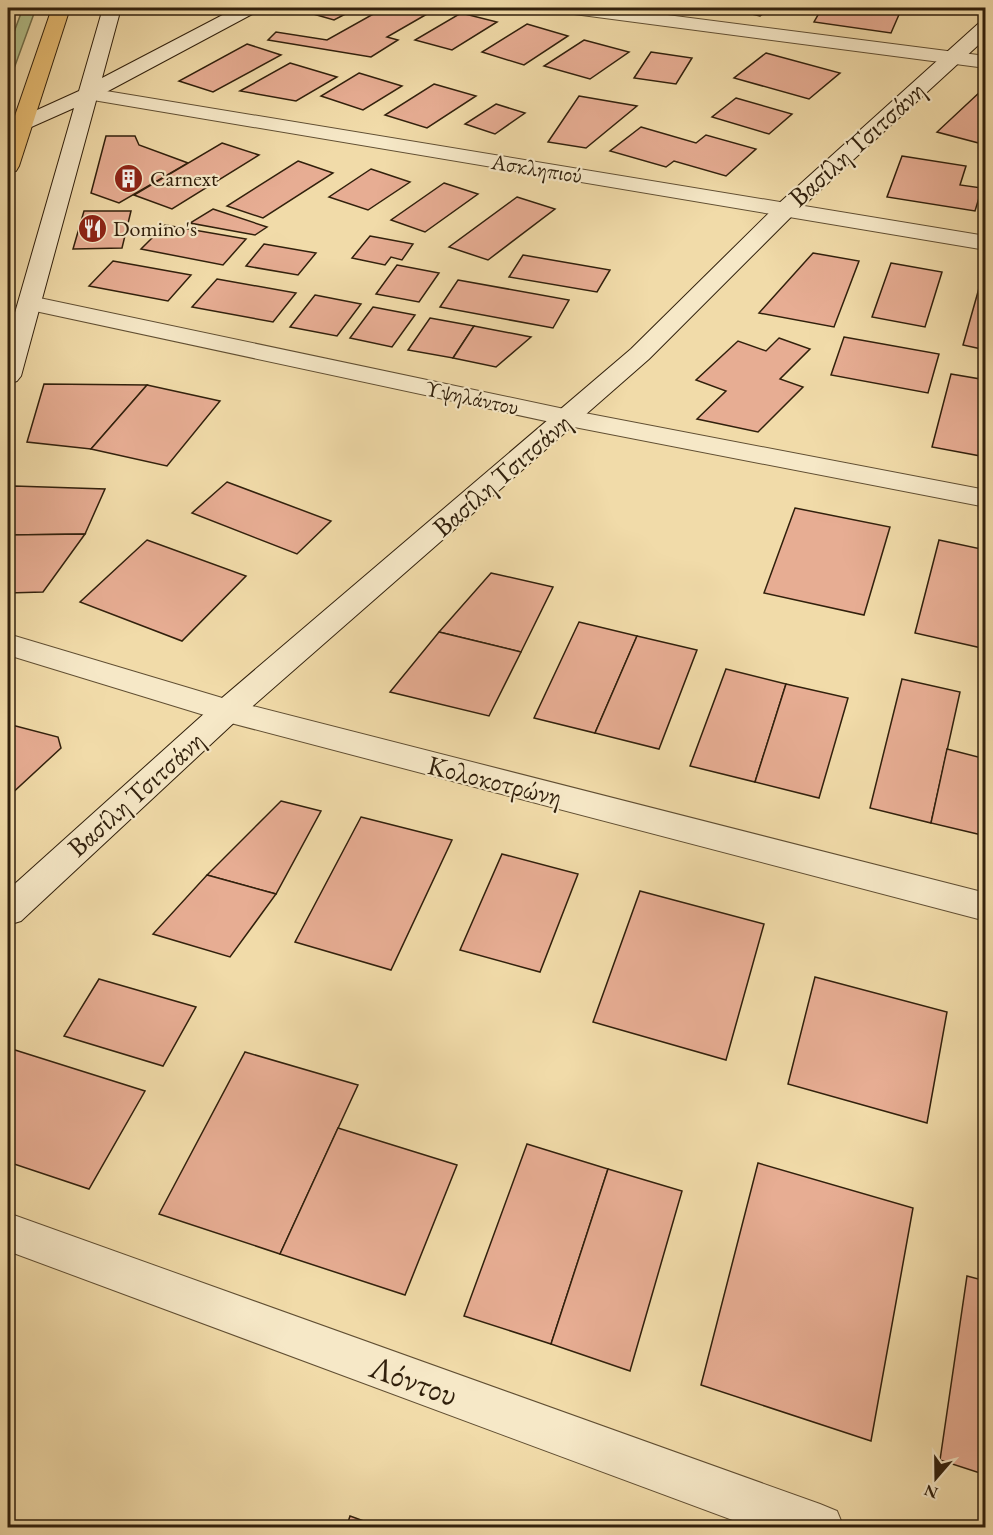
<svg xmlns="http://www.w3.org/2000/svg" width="993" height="1535" font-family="'EB Garamond',serif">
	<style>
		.green { fill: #b4c18c; stroke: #72704c; stroke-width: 1.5 }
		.building { fill: #e7ad93; stroke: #31200c; stroke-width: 1.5 }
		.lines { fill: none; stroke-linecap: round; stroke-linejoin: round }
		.street-casing { stroke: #614f33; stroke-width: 2 }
		.secondary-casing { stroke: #31200c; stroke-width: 2 }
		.primary-casing { stroke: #31200c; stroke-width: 2 }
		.street { fill: #f6e8c7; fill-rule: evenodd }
		.secondary { fill: #f6e8c7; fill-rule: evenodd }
		.primary { fill: #e8be74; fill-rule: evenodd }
		.labels { text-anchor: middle; stroke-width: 4.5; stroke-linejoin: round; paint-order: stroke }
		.far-street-label { font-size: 22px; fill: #31200c; stroke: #f6e8c7 }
		.far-poi-label { font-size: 22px; fill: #31200c; stroke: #f6e8c7; text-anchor: start }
		.street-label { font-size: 27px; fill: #31200c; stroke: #f6e8c7 }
		.near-street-label { font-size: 33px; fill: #31200c; stroke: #f6e8c7 }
	</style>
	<rect width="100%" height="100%" fill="#f1dba9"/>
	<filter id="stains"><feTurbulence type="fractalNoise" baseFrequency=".00333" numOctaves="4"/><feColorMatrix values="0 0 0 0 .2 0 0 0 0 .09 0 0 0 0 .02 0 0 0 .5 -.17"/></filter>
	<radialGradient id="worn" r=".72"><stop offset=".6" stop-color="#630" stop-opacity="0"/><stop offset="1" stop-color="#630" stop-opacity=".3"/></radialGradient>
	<path class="green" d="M23 8H36L8 85V48Z"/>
	<g class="building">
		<path d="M138 8H167L157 13H136Z"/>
		<path d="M310 8H357L334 20 303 11Z"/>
		<path d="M384 8H424L434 10 387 37 398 40 371 57 268 40 276 32 327 40Z"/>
		<path d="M726 8H771L760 16Z"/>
		<path d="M822 8H879L901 10 891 33 814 22Z"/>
		<path d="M461 13 497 22 452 50 415 40Z"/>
		<path d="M527 24 568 36 524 65 482 52Z"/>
		<path d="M584 40 629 52 590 79 544 66Z"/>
		<path d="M247 44 281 55 213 92 179 81Z"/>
		<path d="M651 52 692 58 676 84 634 78Z"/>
		<path d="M766 53 840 73 809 99 734 78Z"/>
		<path d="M290 63 337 77 296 101 240 91Z"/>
		<path d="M359 73 402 86 363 110 321 96Z"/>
		<path d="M434 84 476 96 427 128 385 115Z"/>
		<path d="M982 90 986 91V145L937 132Z"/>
		<path d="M579 96 637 106 586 148 548 142Z"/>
		<path d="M736 98 792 114 769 134 712 117Z"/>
		<path d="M496 104 525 113 495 134 465 124Z"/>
		<path d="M641 127 696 143 706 135 756 149 726 176 674 161 666 167 610 151Z"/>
		<path d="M106 136H135L139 145 188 163 119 203 91 193Z"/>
		<path d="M222 143 259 155 172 209 134 195Z"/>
		<path d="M902 156 966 166 960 185 982 188 975 211 887 197Z"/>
		<path d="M298 161 333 173 263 218 227 206Z"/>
		<path d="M371 169 410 182 368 210 329 197Z"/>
		<path d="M444 183 478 194 425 232 391 220Z"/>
		<path d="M517 197 555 209 488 260 449 247Z"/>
		<path d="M213 209 267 227 255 235 190 223Z"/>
		<path d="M84 211H131L122 248 73 249Z"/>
		<path d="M165 225 246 239 223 265 141 249Z"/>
		<path d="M370 236 413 244 402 260 391 257 385 265 352 258Z"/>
		<path d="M264 244 316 253 298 275 246 266Z"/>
		<path d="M813 253 859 261 834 327 759 313Z"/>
		<path d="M523 255 610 270 597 292 509 277Z"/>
		<path d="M113 261 191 275 168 301 89 286Z"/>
		<path d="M891 263 942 272 925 327 872 317Z"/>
		<path d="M397 265 439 273 419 302 376 294Z"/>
		<path d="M983 274 986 275V350L963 345Z"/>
		<path d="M217 279 296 293 273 322 192 307Z"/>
		<path d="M458 280 569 300 553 328 440 307Z"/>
		<path d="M315 295 361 304 337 336 290 327Z"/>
		<path d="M373 307 415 315 392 347 350 338Z"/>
		<path d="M430 318 474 326 453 358 408 350Z"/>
		<path d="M474 326 531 337 496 367 453 358Z"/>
		<path d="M844 337 939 354 928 393 831 375Z"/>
		<path d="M779 338 810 349 780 379 803 387 758 432 697 419 726 391 696 380 738 341 766 351Z"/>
		<path d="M951 374 986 380V457L932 447Z"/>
		<path d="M44 384 147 385 91 449 27 442Z"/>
		<path d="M147 385 220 401 167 466 91 449Z"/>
		<path d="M227 482 331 521 297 554 192 513Z"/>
		<path d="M14 486 105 489 85 534 8 535V511Z"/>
		<path d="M795 508 890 527 864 615 764 593Z"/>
		<path d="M85 534 43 592 8 593V535Z"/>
		<path d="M147 540 246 576 182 641 80 602Z"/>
		<path d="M939 540 986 550V649L915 633Z"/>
		<path d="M491 573 553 587 521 652 439 632Z"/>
		<path d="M579 622 637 636 595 733 534 718Z"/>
		<path d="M439 632 521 652 489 716 390 692Z"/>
		<path d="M637 636 697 650 659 749 595 733Z"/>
		<path d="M726 669 786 684 755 782 690 766Z"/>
		<path d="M902 679 960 692 931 823 870 808Z"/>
		<path d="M786 684 848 698 819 798 755 782Z"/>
		<path d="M8 724 58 737 61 748 8 797Z"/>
		<path d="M947 749 986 759V836L931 823Z"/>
		<path d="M281 801 321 811 276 894 207 875Z"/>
		<path d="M361 817 452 840 391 970 295 942Z"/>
		<path d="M502 854 578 874 540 972 460 950Z"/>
		<path d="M207 875 276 894 230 957 153 934Z"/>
		<path d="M640 891 764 924 726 1060 593 1022Z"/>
		<path d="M815 977 947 1012 927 1123 788 1084Z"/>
		<path d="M99 979 196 1007 163 1066 64 1036Z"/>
		<path d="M15 1050 145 1091 89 1189 8 1162V1058Z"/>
		<path d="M245 1052 358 1085 280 1254 159 1214Z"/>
		<path d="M338 1128 457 1165 405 1295 280 1254Z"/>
		<path d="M527 1144 608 1169 551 1344 464 1316Z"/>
		<path d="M758 1163 913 1208 871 1441 701 1385Z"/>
		<path d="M608 1169 682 1191 630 1371 551 1344Z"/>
		<path d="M967 1276 986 1281V1475L940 1460Z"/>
		<path d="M350 1516 383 1528H346Z"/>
	</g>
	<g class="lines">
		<defs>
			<g id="street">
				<path d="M565 8H613L986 56V68L574 14 567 12Z"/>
				<path d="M88 88 986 236V250L81 98 78 94 81 90Z"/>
				<path d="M30 296 569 410 986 490V507L569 426 21 308 18 303 21 298Z"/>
				<path d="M8 634 229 700 986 893V921L227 722 8 655Z"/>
				<path d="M8 1213 820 1504 837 1511 844 1528H754L8 1251Z"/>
			</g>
			<g id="secondary">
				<path d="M103 8H121L102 78 236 8H258L256 12 97 97 21 376 17 381 8 384V337L74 108 29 128 22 130 15 128 12 124 15 120 79 91Z"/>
				<path d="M986 21V38L793 215 649 359 238 719 21 921 8 925V890L216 703 631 349 777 205 979 23Z"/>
			</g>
			<path id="primary" d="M52 8H70L19 166 16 171 8 172V136Z"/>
		</defs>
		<use href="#street" class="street-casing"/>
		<use href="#secondary" class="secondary-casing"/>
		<use href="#primary" class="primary-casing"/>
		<use href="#street" class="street"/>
		<use href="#secondary" class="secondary"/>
		<use href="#primary" class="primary"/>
	</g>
	<defs>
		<symbol id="building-disc" viewBox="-11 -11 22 22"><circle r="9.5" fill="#8f2418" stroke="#f6e8c7"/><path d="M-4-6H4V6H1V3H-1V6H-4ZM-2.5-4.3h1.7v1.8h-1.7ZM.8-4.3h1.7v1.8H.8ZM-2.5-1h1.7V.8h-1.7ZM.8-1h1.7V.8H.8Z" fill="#fff"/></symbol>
		<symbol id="restaurant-disc" viewBox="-11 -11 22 22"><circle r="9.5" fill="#8f2418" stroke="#f6e8c7"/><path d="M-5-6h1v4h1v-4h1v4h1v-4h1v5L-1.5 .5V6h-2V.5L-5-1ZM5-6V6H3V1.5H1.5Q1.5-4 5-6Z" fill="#fff"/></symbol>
	</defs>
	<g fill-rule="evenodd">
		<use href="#building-disc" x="112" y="162" width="33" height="33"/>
		<use href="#restaurant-disc" x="76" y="212" width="33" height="33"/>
	</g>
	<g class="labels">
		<g class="far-street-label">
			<text transform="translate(537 168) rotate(9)" y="8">Ασκληπιού</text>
			<text transform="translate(472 397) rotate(12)" y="8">Υψηλάντου</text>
		</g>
		<g class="far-poi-label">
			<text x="150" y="186">Carnext</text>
			<text x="113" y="236">Domino's</text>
		</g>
		<g class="street-label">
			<text transform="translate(857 144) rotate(-42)" y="9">Βασίλη Τσιτσάνη</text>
			<text transform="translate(502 475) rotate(-41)" y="9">Βασίλη Τσιτσάνη</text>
			<text transform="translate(495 781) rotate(14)" y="9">Κολοκοτρώνη</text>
			<text transform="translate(136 794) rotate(-42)" y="9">Βασίλη Τσιτσάνη</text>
		</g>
		<g class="near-street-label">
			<text transform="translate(414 1380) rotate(20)" y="12">Λόντου</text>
		</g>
	</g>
	<rect width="993" height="1535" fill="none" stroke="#f1dba9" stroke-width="30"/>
	<rect x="9" y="9" width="975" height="1517" fill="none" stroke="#31200c" stroke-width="3"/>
	<rect x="15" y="15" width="963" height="1505" fill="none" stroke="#31200c" stroke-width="1.5"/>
	<g transform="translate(936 1478) rotate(200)" stroke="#f6e8c7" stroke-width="4.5" paint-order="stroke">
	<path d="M0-4.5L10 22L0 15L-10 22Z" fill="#31200c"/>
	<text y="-9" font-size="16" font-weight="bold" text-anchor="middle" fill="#31200c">N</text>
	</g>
	<rect width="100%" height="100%" filter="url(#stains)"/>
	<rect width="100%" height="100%" fill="url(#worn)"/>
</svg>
